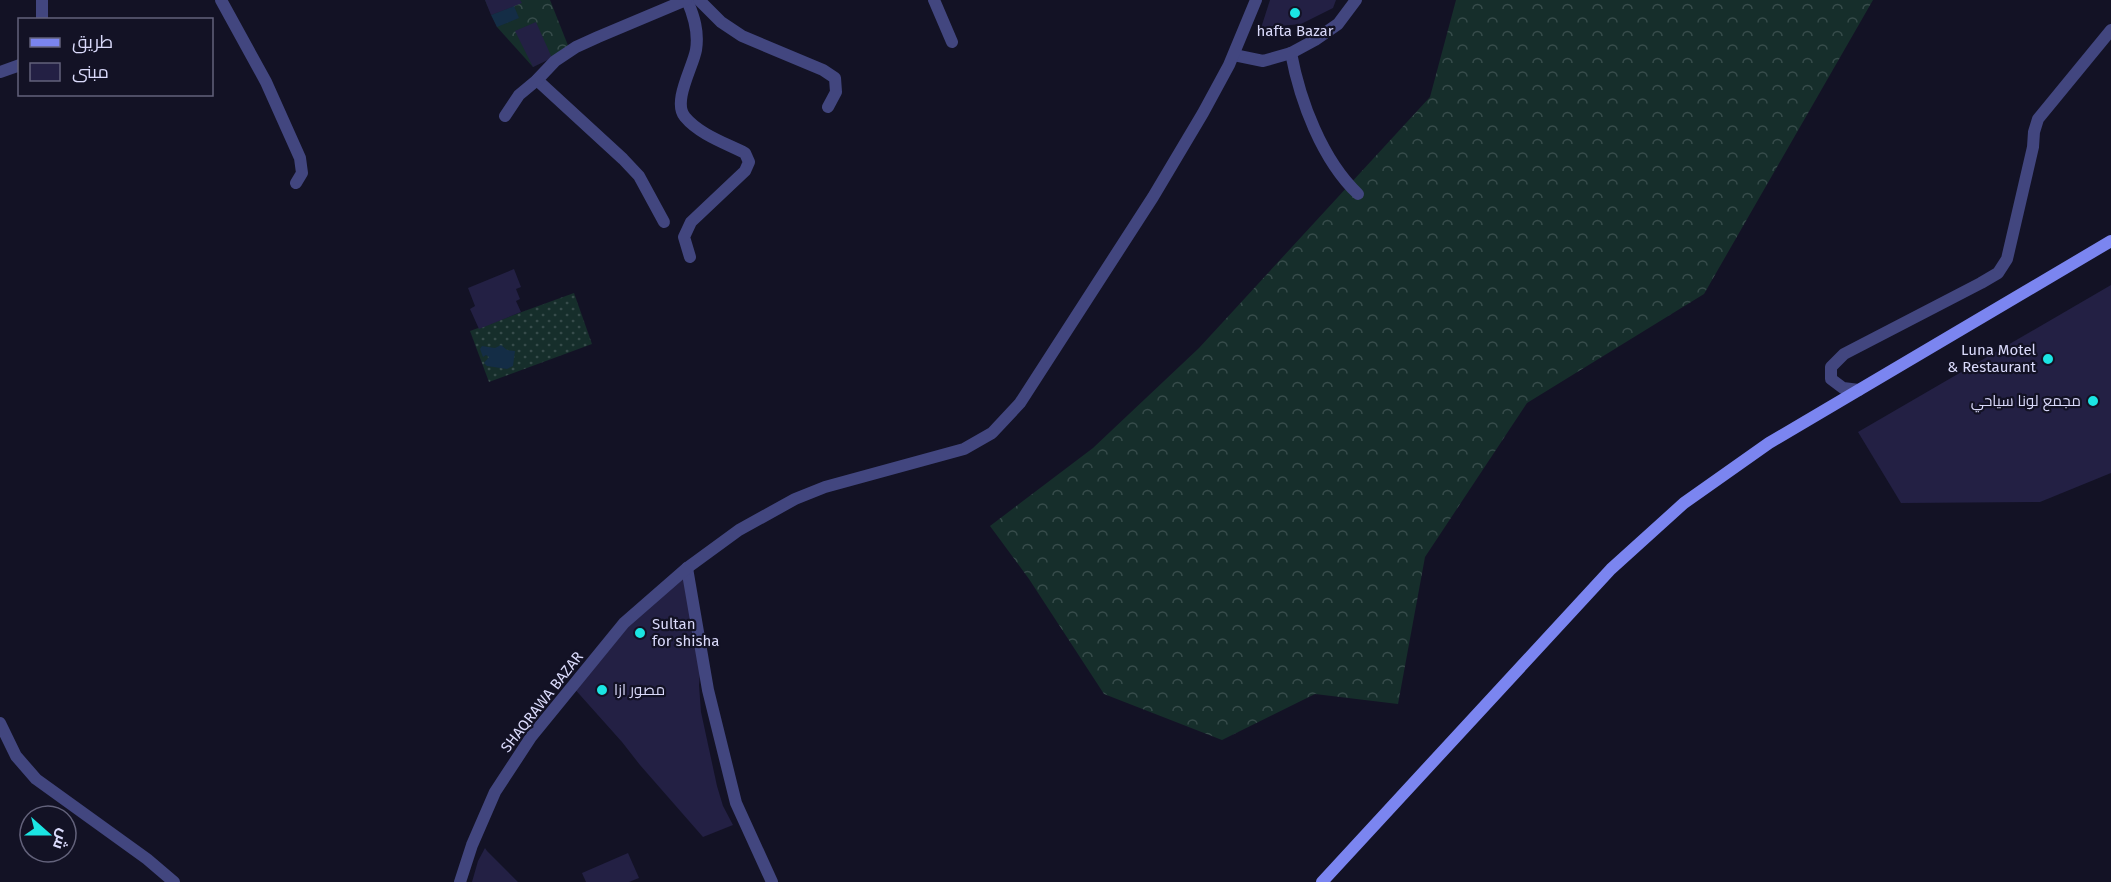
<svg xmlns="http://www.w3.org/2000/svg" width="2111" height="882" font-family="'Fira Sans',Cairo,sans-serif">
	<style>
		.grass { fill: url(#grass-dots) }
		.forest { fill: url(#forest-crowns) }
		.water { fill: #142d46 }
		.building { fill: #232044 }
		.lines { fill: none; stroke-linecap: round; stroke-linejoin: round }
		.minor { stroke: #42467f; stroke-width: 12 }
		.tertiary { stroke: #42467f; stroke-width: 12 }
		.secondary { stroke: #7b85f0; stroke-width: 12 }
		.poi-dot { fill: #1be5e3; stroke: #131225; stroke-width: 2 }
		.labels { text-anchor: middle; stroke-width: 4.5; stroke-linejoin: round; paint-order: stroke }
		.poi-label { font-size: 15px; fill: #dadafb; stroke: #131225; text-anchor: end }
		.street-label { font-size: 15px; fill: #dadafb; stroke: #131225 }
	</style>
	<defs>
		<pattern id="grass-dots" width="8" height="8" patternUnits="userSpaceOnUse" patternTransform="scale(1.5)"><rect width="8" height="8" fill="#162e2b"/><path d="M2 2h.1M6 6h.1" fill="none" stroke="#374c4b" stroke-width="1.8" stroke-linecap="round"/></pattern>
		<pattern id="forest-crowns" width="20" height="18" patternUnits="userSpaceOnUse" patternTransform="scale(1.5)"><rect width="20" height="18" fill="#162e2b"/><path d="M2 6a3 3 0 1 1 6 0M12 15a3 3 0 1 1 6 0" fill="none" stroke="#374c4b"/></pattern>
	</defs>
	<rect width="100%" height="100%" fill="#131225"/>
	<path class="grass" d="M574 293 592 344 489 382 470 331Z"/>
	<g class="forest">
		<path d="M485 0H550L569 48 533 67 497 27Z"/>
		<path d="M1456 0H1873L1704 294 1527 403 1425 557 1398 704 1315 694 1222 740 1104 694 1029 579 990 526 1093 448 1199 348 1430 97Z"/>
	</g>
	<g class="water">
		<path d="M514 6 519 18 497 27 491 15Z"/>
		<path d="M501 345 507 350 515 351 513 366 507 369 487 366 484 363 489 357 486 355 483 357 480 349 482 346 495 348Z"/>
	</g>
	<g class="building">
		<path d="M485 0H520L522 3 491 15Z"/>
		<path d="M1270 0H1336L1333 8 1301 24 1261 28Z"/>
		<path d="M536 22 552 58 533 67 515 31Z"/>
		<path d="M514 269 521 287 516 289 520 299 516 301 521 312 479 329 470 309 475 306 468 288Z"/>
		<path d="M2111 285V473L2040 502 1901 503 1858 432Z"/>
		<path d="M687 568 702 649 699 685 701 712 717 786 723 806 733 825 703 837 640 765 622 742 572 686 624 623Z"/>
		<path d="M485 848 487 851 518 882H472L478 861Z"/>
		<path d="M628 853 639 878 629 882H586L582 873Z"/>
	</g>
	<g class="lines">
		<g class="minor">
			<path d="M42 0V20"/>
			<path d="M221 0 266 82 300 158 302 173 296 183"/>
			<path d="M687 0C694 16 699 32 696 50 693 67 672 102 685 117 699 134 725 143 745 153L749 162 745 171 691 222 684 237 690 257"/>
			<path d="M699 0 721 22 742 36 823 70 835 78 836 92 828 107"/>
			<path d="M934 0 952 42"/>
			<path d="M1291 53C1300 101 1322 160 1358 194"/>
			<path d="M1234 55 1263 61 1291 53 1315 40 1338 24 1356 0"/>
			<path d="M0 72 20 65"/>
			<path d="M537 80 623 159 639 176 664 222"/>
			<path d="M505 116 519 95 537 80 555 61 576 47 598 37 686 0"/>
			<path d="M1859 390 1843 388 1831 379V367L1844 354 1981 283 1998 273 2007 259 2033 147 2034 132 2038 119 2111 30"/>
			<path d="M687 568 708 690 736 803 772 882"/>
			<path d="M0 723 16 756 36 779 147 859 174 882"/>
		</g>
		<path class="tertiary" d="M460 882 472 845 495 792 531 737 624 623 687 568 739 530 795 499 825 487 964 449 992 433 1020 403 1153 197 1203 113 1229 65 1256 0"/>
		<path class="secondary" d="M1322 882 1611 569 1684 503 1769 443 2111 241"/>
	</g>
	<g class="poi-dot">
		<circle cx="1295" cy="13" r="6"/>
		<circle cx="2048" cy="359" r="6"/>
		<circle cx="2093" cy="401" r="6"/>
		<circle cx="640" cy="633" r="6"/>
		<circle cx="602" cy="690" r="6"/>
	</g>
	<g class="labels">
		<g class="poi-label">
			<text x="1295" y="36" text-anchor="middle">hafta Bazar</text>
			<text x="2036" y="355">Luna Motel<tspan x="2036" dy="17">&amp; Restaurant</tspan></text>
			<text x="2081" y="406">مجمع لونا سياحي</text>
			<text x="652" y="629" text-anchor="start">Sultan<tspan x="652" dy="17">for shisha</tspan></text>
			<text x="614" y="695" text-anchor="start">مصور ازا</text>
		</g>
		<g class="street-label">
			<text transform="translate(542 702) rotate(-52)" y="5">SHAQRAWA BAZAR</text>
		</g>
	</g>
	<rect x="18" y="18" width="195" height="78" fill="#131225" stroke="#63627b" stroke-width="1.5"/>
	<rect x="30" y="38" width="30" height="9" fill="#7b85f0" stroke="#63627b" stroke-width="1.5"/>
	<text x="72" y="48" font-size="18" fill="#dadafb">طريق</text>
	<rect x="30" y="63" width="30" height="18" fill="#232044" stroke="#63627b" stroke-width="1.5"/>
	<text x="72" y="78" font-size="18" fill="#dadafb">مبنى</text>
	<g transform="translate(48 834) rotate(111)"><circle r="28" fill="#131225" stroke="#63627b" stroke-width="1.5"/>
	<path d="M0-4.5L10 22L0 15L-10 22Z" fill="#1be5e3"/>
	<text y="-9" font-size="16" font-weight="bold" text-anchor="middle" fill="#dadafb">ش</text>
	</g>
</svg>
